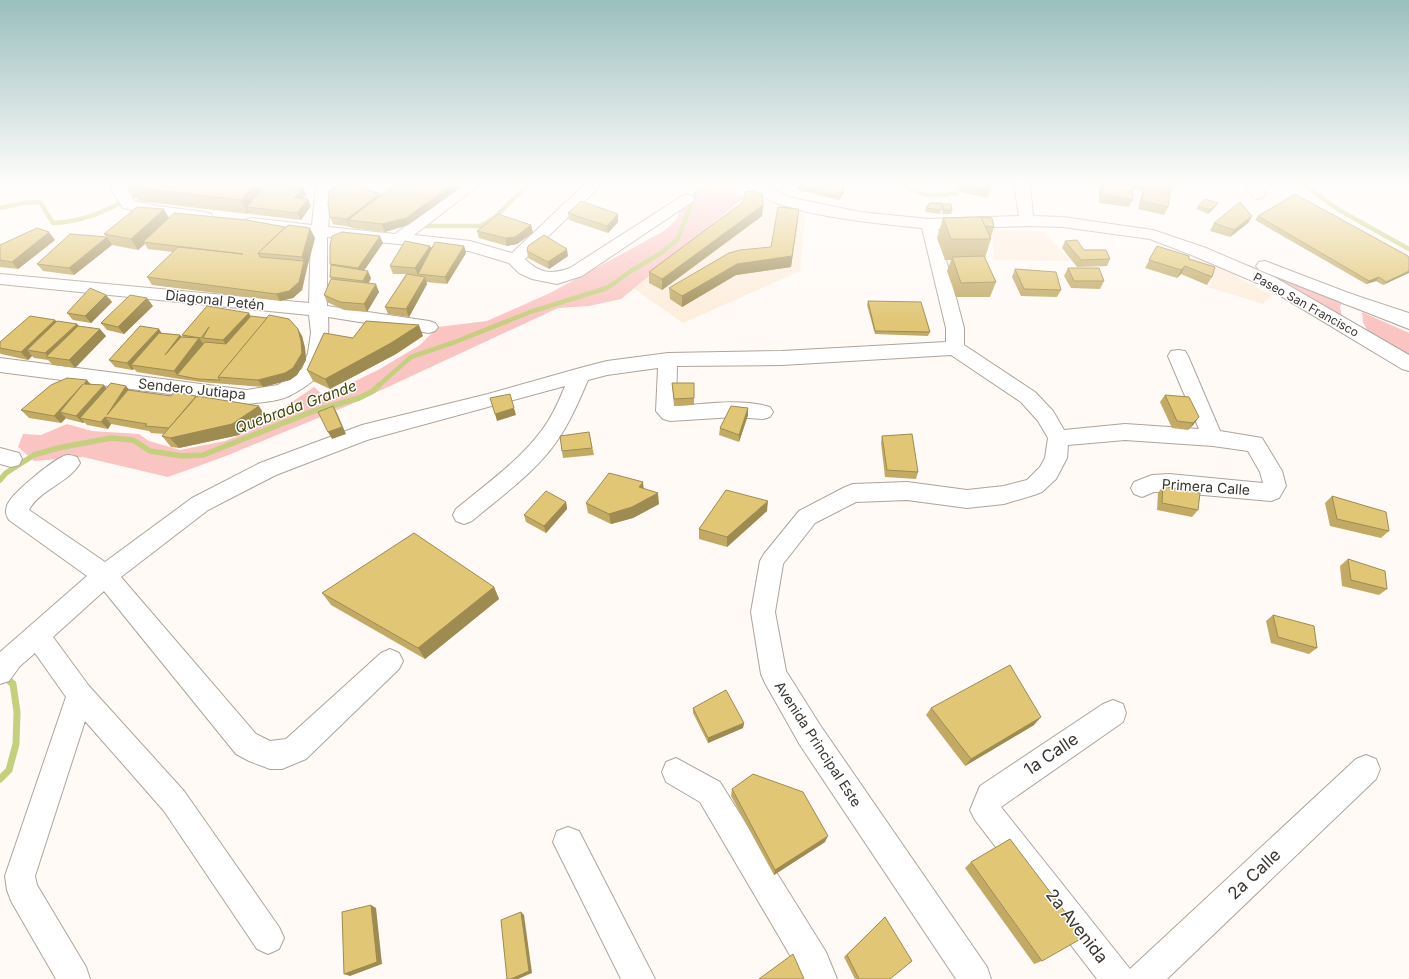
<svg xmlns="http://www.w3.org/2000/svg" width="1409" height="979" font-family="Inter,sans-serif">
	<style>
		.built { fill: #fdeddc }
		.green { fill: #fac4c2 }
		.lines { fill: none; stroke-linecap: round; stroke-linejoin: round }
		.stream-far2 { stroke: #c5d07f; stroke-width: 4.5 }
		.stream-far1 { stroke: #c5d07f; stroke-width: 5.5 }
		.stream { stroke: #c5d07f; stroke-width: 7 }
		.minor-casing { stroke: #aea49a; stroke-width: 2 }
		.highway-casing { stroke: #aea49a; stroke-width: 2 }
		.minor { fill: #fff; fill-rule: evenodd }
		.highway { fill: #fff; fill-rule: evenodd }
		.wall { fill: #c2aa65 }
		.shaded-wall { fill: #9e8b52 }
		.building { fill: #e1c675; stroke: #9e8b52 }
		.labels { text-anchor: middle; stroke-width: 3; stroke-linejoin: round; paint-order: stroke }
		.far-street-label { font-size: 12px; fill: #393531; stroke: #fff }
		.street-label { font-size: 14px; fill: #393531; stroke: #fff }
		.water-label { font-size: 15px; font-style: italic; fill: #43490a; stroke: #fff }
		.near-street-label { font-size: 17px; fill: #393531; stroke: #fff }
	</style>
	<rect width="100%" height="100%" fill="#fffaf6"/>
	<g class="built">
		<path d="M759 192 805 215 800 271 683 323 630 286Z"/>
		<path d="M992 229 1045 232 1070 261 994 260Z"/>
		<path d="M1198 256 1272 295 1263 304 1208 287 1214 276 1202 269 1185 265Z"/>
	</g>
	<g class="green">
		<path d="M708 185H722L745 197 621 299 589 306 558 308 347 406 226 456 168 477 83 457 34 461 18 447 23 434 41 435 67 424 92 431 139 434 149 441 180 450 225 441 248 432 314 387 324 396 378 370 420 345 438 327 487 321 550 293 664 231 677 219 681 207Z"/>
		<path d="M1244 263 1342 302 1340 307 1342 318Z"/>
		<path d="M1362 312 1409 333V356L1367 330 1363 322Z"/>
	</g>
	<g class="lines">
		<g class="stream-far2">
			<path d="M905 185C921 197 937 197 956 193L960 185"/>
			<path d="M1304 185 1339 210 1409 249"/>
			<path d="M0 208 23 203 40 202 53 223C87 222 110 208 140 193"/>
			<path d="M419 226H480L494 218 528 185"/>
			<path d="M378 386 411 357 455 342 530 312 607 288 631 271 661 253 677 240 696 193 712 185"/>
		</g>
		<path class="stream-far1" d="M0 480 6 473 34 455 58 448 111 438 133 440 150 451 182 456 203 455 314 411 359 398 373 391 379 385"/>
		<path class="stream" d="M0 673 13 684 17 712 16 744 9 770 0 779"/>
		<defs>
			<g id="minor">
				<path d="M111 185H127L128 191 134 201 158 206 205 212 211 214 213 217 211 220 205 222 158 216 123 208 112 191Z"/>
				<path d="M316 185H332L328 227 395 234 461 185H479L414 235 470 241 512 253 584 185H601L525 259C539 273 551 275 570 268L682 196 687 194 692 196 695 199 692 202 582 276 557 284 532 279 519 273 509 263 469 251 327 237V306L429 321 435 323 438 327 435 331 429 333 328 317C329 333 328 364 317 377 313 382 296 393 289 396 277 402 260 402 247 404L0 372V358L247 390 278 385 302 369 308 353 311 333 309 315 0 284V274L309 303 311 235 251 228 245 226 243 223 245 220 251 218 312 225Z"/>
				<path d="M746 185H766L788 197 860 212 929 219 1019 216 1014 185H1030L1033 216 1063 217 1153 230 1206 248 1276 278 1409 355V371L1402 369 1264 286 1194 256 1150 239 1063 227 1029 226 938 229 964 328V345L1035 392 1053 411 1064 430 1125 424 1199 429 1168 356 1171 351 1178 350 1185 351 1188 356 1220 431 1262 438 1282 471 1286 486 1279 498 1271 501 1169 492H1154L1142 497 1134 494 1131 488 1134 482 1152 475 1169 474 1263 483 1260 472 1248 451 1213 446 1125 440 1068 445 1067 458 1056 479 1042 492 1034 495 1004 504 967 508 907 500 856 502 815 523 783 564 775 612 786 671 820 725 987 967 991 979H956L800 745 765 683 761 674 751 612 760 561 764 554 799 511 845 487 853 484 907 482 967 490 1004 486 1027 480 1040 467 1045 458 1048 438 1038 421 1021 402 951 355 782 365 677 366 676 406C706 404 741 398 770 407L773 412 770 417 763 419 734 417 670 421 663 419 656 411 658 368 607 375 588 380C579 401 570 422 557 441 535 473 501 496 472 521L464 524 456 521 453 515 456 509C486 484 519 461 542 430 552 417 559 401 565 386L367 440 276 475 208 510 121 577 256 734 270 741 286 739 381 653 390 649 399 653 403 661 399 669 306 759 282 769H270L249 761 236 754 104 591 53 637 89 686 184 791 279 927 284 938 279 949 268 954 257 949 164 811 85 721 35 876 37 885 86 967 90 979H56L11 901 7 890 5 876 66 697 35 653 20 666 9 681 0 684V652L87 576 9 520C6 515 5 512 7 506 9 495 51 462 62 457 67 454 71 455 77 457L80 463C69 483 39 490 29 510L105 562 192 498 260 463 362 425 488 394 580 368 607 361 668 353 782 351 946 342V328L922 228C874 223 825 219 779 204 768 200 758 193 749 188Z"/>
				<path d="M1245 185H1261L1266 194 1263 197 1258 199 1253 197Z"/>
				<path d="M1265 261 1409 316V329L1259 270 1256 266 1259 262Z"/>
				<path d="M0 448 19 453 22 459 19 465 11 467 0 464Z"/>
				<path d="M1113 700 1123 704 1126 713 1123 722 1001 807 1130 969 1356 759 1366 755 1376 759 1380 769 1376 779 1167 979H1097L975 820 970 810 980 786 1103 704Z"/>
				<path d="M676 758 720 782 826 952 837 979H804L700 802 666 782 662 772 666 762Z"/>
				<path d="M568 827 579 831 655 979H621L553 842 557 831Z"/>
			</g>
			<path id="highway" d="M1348 293 1409 313V325L1342 303 1339 299 1342 295Z"/>
		</defs>
		<use href="#minor" class="minor-casing"/>
		<use href="#highway" class="highway-casing"/>
		<use href="#minor" class="minor"/>
		<use href="#highway" class="highway"/>
	</g>
	<g class="wall">
		<path d="M126 185H265L259 186 261 190 306 193 305 196 303 198 308 199 311 206 301 220 250 214 249 212 248 214 139 201 130 191Z"/>
		<path d="M396 185H462L463 186 408 225 385 232 351 228V226L350 227 333 224 330 217 380 194V196Z"/>
		<path d="M961 185 990 191 988 198 959 192Z"/>
		<path d="M1099 185H1173L1172 190 1170 195 1168 207 1164 215 1138 209 1141 196 1143 191 1133 189V200L1129 207 1099 203Z"/>
		<path d="M797 186 844 188V192L839 200 797 190Z"/>
		<path d="M942 203 940 214 925 212 926 208Z"/>
		<path d="M1218 203 1215 207 1208 214 1196 209 1198 206Z"/>
		<path d="M943 204 952 210 951 214H942Z"/>
		<path d="M763 205 762 216 662 290 649 283V272Z"/>
		<path d="M568 213 618 222 608 233 569 220Z"/>
		<path d="M1252 216 1248 223 1230 237 1210 231 1214 223Z"/>
		<path d="M1258 216 1409 258 1383 285 1376 281 1366 284 1255 220Z"/>
		<path d="M169 218 315 238 307 268 302 290 293 298 280 301 152 285 147 277 173 252 148 249 145 244 138 250 112 245 74 275 43 271 37 264 107 237 104 234Z"/>
		<path d="M943 218 994 227 991 237V239L985 258 996 282 990 297H956L947 271 951 260H945L937 238Z"/>
		<path d="M798 220 791 267 736 275 682 307 670 299 669 288 771 247Z"/>
		<path d="M531 225 533 233 517 244 507 246 479 238 477 231Z"/>
		<path d="M55 240 18 269 0 267V245Z"/>
		<path d="M1065 241 1084 250 1110 259 1107 266 1077 267 1062 248Z"/>
		<path d="M383 243 364 270 371 278 369 283 379 292 367 312 344 310 327 302 324 295 331 279 330 277 331 266 330 264Z"/>
		<path d="M464 246 466 253 447 284 426 282 427 284 409 317 388 314 385 307 406 274H393L390 266 431 248Z"/>
		<path d="M1157 246 1189 259 1212 277 1207 285 1181 274 1177 278 1145 268Z"/>
		<path d="M527 251 568 256 549 269 528 258Z"/>
		<path d="M1068 268 1104 281 1100 289 1071 288 1064 276Z"/>
		<path d="M1015 269 1061 290 1057 297 1021 296 1012 277Z"/>
		<path d="M106 295 112 302 91 323 73 320 67 313Z"/>
		<path d="M868 301 930 332 928 336 875 334 867 305Z"/>
		<path d="M153 306 124 334 107 330 101 323Z"/>
		<path d="M251 316 302 336 305 348 306 360 297 375 290 380 263 387 201 382 180 379 137 372 134 369 132 370 115 367 109 360 159 329 161 333 180 335 182 337H183L182 335Z"/>
		<path d="M55 320 57 322 77 324 79 326 106 336 75 368 53 365 48 360 34 358 32 356 28 360 1 354 0 353V342Z"/>
		<path d="M423 336 396 354 330 389 313 381 307 370 353 338Z"/>
		<path d="M672 383H694V405L674 406Z"/>
		<path d="M90 384 106 388 126 386 129 390 266 417 239 435 179 448 171 447 162 436 164 434 151 433 149 431 111 424 108 429 87 425 84 422 83 423 67 419 66 418 61 423 29 418 21 410Z"/>
		<path d="M1165 395 1194 424 1188 430 1172 428 1160 402Z"/>
		<path d="M748 408V415L739 442 719 435 720 428Z"/>
		<path d="M589 432 594 455 563 458 562 451Z"/>
		<path d="M882 436 918 472 916 479 885 477 881 443Z"/>
		<path d="M1163 486 1198 510 1192 517 1157 510 1158 493Z"/>
		<path d="M643 489 659 504 633 518 611 524 588 513 586 503Z"/>
		<path d="M1332 496 1389 531 1381 538 1330 526 1325 503Z"/>
		<path d="M566 502 567 509 546 533 526 522 524 515Z"/>
		<path d="M767 511 727 547 699 539V529Z"/>
		<path d="M1348 559 1387 589 1379 595 1342 586 1340 566Z"/>
		<path d="M494 587 499 599 425 659 331 605 322 593Z"/>
		<path d="M1273 615 1317 648 1309 654 1271 643 1266 621Z"/>
		<path d="M693 708 744 723 743 728 708 743 693 713Z"/>
		<path d="M931 708 1034 725 965 766 926 715Z"/>
		<path d="M732 789 825 842 774 875 731 796Z"/>
		<path d="M971 862 1042 961 1034 964 965 868Z"/>
		<path d="M885 917 890 979H855L844 957Z"/>
	</g>
	<g class="shaded-wall">
		<path d="M254 185H265L259 186 264 195 247 207 249 212 248 214 241 200Z"/>
		<path d="M452 185H462L463 186 408 225 385 232 382 224Z"/>
		<path d="M302 186 306 193 305 196 297 205 294 198Z"/>
		<path d="M844 188V192L839 200 840 197Z"/>
		<path d="M380 194 382 201 348 220 351 226 350 227 347 219Z"/>
		<path d="M308 199 311 206 301 220 297 213Z"/>
		<path d="M1218 203 1215 207 1208 214 1210 210Z"/>
		<path d="M763 205 762 216 662 290V279Z"/>
		<path d="M164 209 170 220 143 242 145 244 138 250 131 239Z"/>
		<path d="M799 209 791 267 736 275 682 307V296L737 264 792 256Z"/>
		<path d="M618 214V222L608 233 607 226Z"/>
		<path d="M1252 216 1248 223 1230 237 1234 230Z"/>
		<path d="M531 225 533 233 517 244 507 246 505 238Z"/>
		<path d="M310 228 315 238 307 268 302 290 293 298 280 301 276 294 304 261 302 257Z"/>
		<path d="M49 232 55 240 18 269 12 262Z"/>
		<path d="M380 236 383 243 361 275 358 268Z"/>
		<path d="M107 237 112 245 74 275 69 268Z"/>
		<path d="M430 246 433 253 418 275 415 268Z"/>
		<path d="M464 246 466 253 447 284 445 277Z"/>
		<path d="M567 249 568 256 549 269 548 262Z"/>
		<path d="M1185 266 1181 274 1177 278 1181 270Z"/>
		<path d="M368 271 371 278 366 288 363 281Z"/>
		<path d="M1409 271V273L1383 285 1386 282Z"/>
		<path d="M425 277 427 284 409 317 406 309Z"/>
		<path d="M1379 277 1376 281 1366 284 1369 281Z"/>
		<path d="M376 284 379 292 367 312 364 304Z"/>
		<path d="M106 295 112 302 91 323 85 316Z"/>
		<path d="M147 298 153 306 124 334 118 327Z"/>
		<path d="M249 313 253 320 228 348 223 340Z"/>
		<path d="M55 320 61 327 27 350 32 356 28 360 21 352Z"/>
		<path d="M77 324 83 331 49 358 45 353Z"/>
		<path d="M419 325 423 336 396 354 330 389 325 379Z"/>
		<path d="M100 329 106 336 75 368 69 360Z"/>
		<path d="M159 329 164 337 131 365 134 369 132 370 127 363Z"/>
		<path d="M298 329 302 336 305 348 306 360 297 375 290 380 263 387 258 380Z"/>
		<path d="M180 335 186 342 165 355Z"/>
		<path d="M199 338 204 345 177 375 174 371Z"/>
		<path d="M87 380 93 387 84 384Z"/>
		<path d="M83 384 60 412 66 418 61 423 54 416Z"/>
		<path d="M104 385 110 393 80 418 84 422 83 423 76 416Z"/>
		<path d="M126 386 132 394 107 415Z"/>
		<path d="M259 406 266 417 239 435 179 448 170 438Z"/>
		<path d="M333 406 337 413 346 434 332 439 328 432Z"/>
		<path d="M514 408 516 415 497 421 495 414Z"/>
		<path d="M748 408V415L739 442V435Z"/>
		<path d="M105 417 111 424 108 429 101 422Z"/>
		<path d="M1199 417 1194 424 1188 430 1193 423Z"/>
		<path d="M643 482 644 492 639 487Z"/>
		<path d="M658 493 659 504 633 518 611 524 609 514Z"/>
		<path d="M768 501 767 511 727 547V537Z"/>
		<path d="M566 502 567 509 546 533 544 526Z"/>
		<path d="M494 587 499 599 425 659 418 648Z"/>
		<path d="M1041 717 1034 725 965 766 971 759Z"/>
		<path d="M744 723 743 728 708 743V738Z"/>
		<path d="M828 836 825 842 774 875 775 870Z"/>
		<path d="M371 905 376 908 382 964 350 976 344 974Z"/>
		<path d="M521 912 524 915 532 973 518 979H511Z"/>
	</g>
	<g class="building">
		<path d="M129 185H254L241 200 130 187Z"/>
		<path d="M265 185 294 187 302 186V189L294 198 308 199 297 213 247 207Z"/>
		<path d="M338 185H354L380 194 347 219 330 217 328 204 329 192Z"/>
		<path d="M396 185H452L406 218 382 224 348 220 377 198Z"/>
		<path d="M798 185H831L844 188 840 197 797 186Z"/>
		<path d="M962 185H991L990 191Z"/>
		<path d="M1102 185H1132L1133 200 1102 195Z"/>
		<path d="M1151 185H1173L1172 190Z"/>
		<path d="M1144 189 1170 195 1168 207 1142 201Z"/>
		<path d="M746 191 762 193 763 205 662 279 649 272 743 202Z"/>
		<path d="M1295 194 1408 256 1409 258V271L1386 282 1379 277 1369 281 1258 216Z"/>
		<path d="M1205 199 1218 203 1210 210 1198 206Z"/>
		<path d="M581 201 618 214 607 226 568 213Z"/>
		<path d="M1240 202 1252 216 1234 230 1214 223Z"/>
		<path d="M930 203H942L941 210 926 208Z"/>
		<path d="M943 204H951L952 210H943Z"/>
		<path d="M137 207 164 209 131 239 104 234Z"/>
		<path d="M778 207 799 209 792 256 737 264 682 296 669 288 729 253 740 250 771 247Z"/>
		<path d="M174 213 247 220 285 227 258 253 260 257 304 261 299 282 289 291 276 294 147 277 178 247 243 254 143 242Z"/>
		<path d="M498 214 531 225 515 237 505 238 477 231Z"/>
		<path d="M981 217 991 239H951L943 218Z"/>
		<path d="M981 217 992 218 994 227 985 226Z"/>
		<path d="M288 225 310 228 302 257 258 253Z"/>
		<path d="M37 228 49 232 12 262 0 260V245Z"/>
		<path d="M342 232 380 236 358 268 330 264V246L332 236Z"/>
		<path d="M70 234 107 237 69 268 37 264Z"/>
		<path d="M544 235 567 249 548 262 527 251 528 246Z"/>
		<path d="M1077 240 1084 250H1106L1110 259 1081 260 1065 241Z"/>
		<path d="M405 241 430 246 415 268 390 266Z"/>
		<path d="M435 242 464 246 445 277 418 274Z"/>
		<path d="M1157 246 1189 256V259L1215 267 1212 277 1185 266 1181 270 1149 260Z"/>
		<path d="M984 256 996 282 961 283 952 257Z"/>
		<path d="M331 265 368 271 363 281 330 277Z"/>
		<path d="M1068 268H1099L1104 281H1074Z"/>
		<path d="M1015 269 1056 272 1061 290 1024 289Z"/>
		<path d="M407 274 425 277 406 309 385 307Z"/>
		<path d="M331 279 376 284 364 304 340 302 324 295Z"/>
		<path d="M90 288 106 295 85 316 67 313Z"/>
		<path d="M130 295 147 298 118 327 101 323Z"/>
		<path d="M868 301 921 302 930 332 875 331Z"/>
		<path d="M207 306 249 313 223 340 203 338 209 327 201 338 182 335Z"/>
		<path d="M269 315 289 319 298 329 301 341 302 353 293 368 285 373 258 380 218 377Z"/>
		<path d="M30 316 55 320 21 352 0 348V342Z"/>
		<path d="M251 316 267 318 218 377 220 380 198 379 177 375 205 342 226 344Z"/>
		<path d="M57 321 77 324 45 353 27 350Z"/>
		<path d="M366 321 419 325 391 343 325 379 307 370 324 333 353 338Z"/>
		<path d="M78 326 100 329 69 360 46 357Z"/>
		<path d="M140 326 159 329 127 363 109 360Z"/>
		<path d="M159 333 180 335 165 355 181 337 199 338 174 371 131 365Z"/>
		<path d="M67 378 87 380 84 384 104 385 76 416 60 412 83 384 54 416 21 410 51 385Z"/>
		<path d="M111 383 126 386 107 415 128 390 171 396 174 392 196 396 169 428 145 426 147 424 105 417 101 422 80 418Z"/>
		<path d="M672 383H694V398L674 399Z"/>
		<path d="M510 394 514 408 495 414 490 398Z"/>
		<path d="M1165 395 1189 397 1199 417 1193 423 1177 421Z"/>
		<path d="M197 396 259 406 232 424 170 438 162 436Z"/>
		<path d="M333 406 342 427 328 432 318 412Z"/>
		<path d="M731 406 748 408 739 435 720 428Z"/>
		<path d="M589 432 592 448 562 451 560 436Z"/>
		<path d="M912 434 918 472 887 470 882 436Z"/>
		<path d="M609 473 643 482 639 487 658 493 632 507 609 514 586 503Z"/>
		<path d="M1163 486 1200 493 1198 510 1162 503Z"/>
		<path d="M726 490 768 501 727 537 699 529Z"/>
		<path d="M546 491 566 502 544 526 524 515Z"/>
		<path d="M1332 496 1386 512 1389 531 1337 519Z"/>
		<path d="M414 533 494 587 418 648 322 593Z"/>
		<path d="M1348 559 1385 571 1387 589 1351 580Z"/>
		<path d="M1273 615 1314 626 1317 648 1278 637Z"/>
		<path d="M1010 665 1041 717 971 759 931 708Z"/>
		<path d="M726 690 744 723 708 738 693 708Z"/>
		<path d="M753 774 803 792 828 836 775 870 732 789Z"/>
		<path d="M1010 839 1084 937 1042 961 971 862Z"/>
		<path d="M371 905 377 962 344 974 342 912Z"/>
		<path d="M521 912 529 971 511 979H507L501 920Z"/>
		<path d="M885 917 912 961 890 979H859L847 955Z"/>
		<path d="M793 954 804 979H759Z"/>
	</g>
	<linearGradient id="sky" x2="0" y2="1"><stop stop-color="#9abfbe"/><stop offset="0.57" stop-color="#fffdfb"/><stop offset="1" stop-color="#fffdfb" stop-opacity="0"/></linearGradient>
	<rect width="1409" height="322" fill="url(#sky)"/>
	<g class="labels">
		<g class="far-street-label">
			<text transform="translate(1306 305) rotate(29)" y="4">Paseo San Francisco</text>
		</g>
		<g class="street-label">
			<text transform="translate(215 300) rotate(6)" y="5">Diagonal Petén</text>
			<text transform="translate(192 389) rotate(6)" y="5">Sendero Jutiapa</text>
			<text transform="translate(1206 487) rotate(4)" y="5">Primera Calle</text>
			<text transform="translate(818 744) rotate(57)" y="5">Avenida Principal Este</text>
		</g>
		<g class="water-label">
			<text transform="translate(296 407) rotate(-20)" y="5">Quebrada Grande</text>
		</g>
		<g class="near-street-label">
			<text transform="translate(1051 754) rotate(-34)" y="6">1a Calle</text>
			<text transform="translate(1254 874) rotate(-43)" y="6">2a Calle</text>
			<text transform="translate(1077 926) rotate(52)" y="6">2a Avenida</text>
		</g>
	</g>
</svg>
